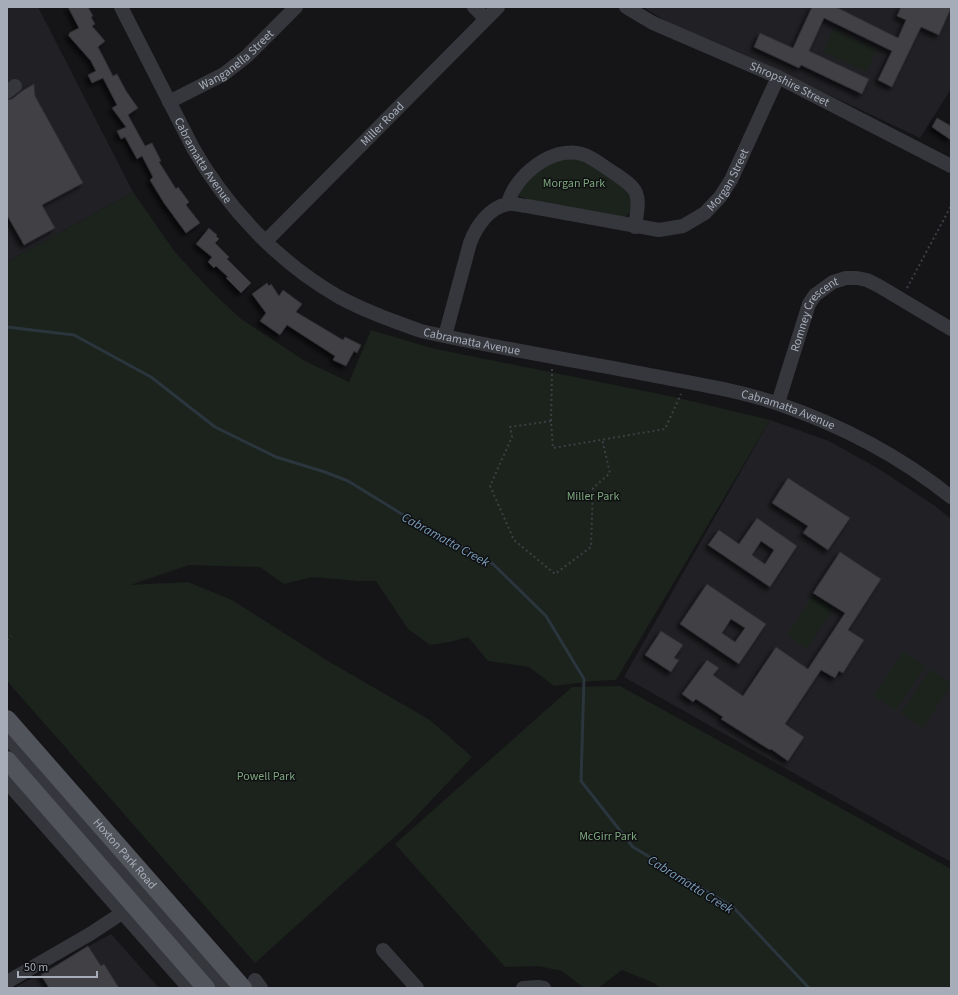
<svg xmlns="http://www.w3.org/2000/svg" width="958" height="995" font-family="'Source Sans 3',sans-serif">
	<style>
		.built { fill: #212125 }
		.green { fill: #1b231c }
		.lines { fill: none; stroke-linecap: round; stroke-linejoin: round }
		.stream { stroke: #2a353d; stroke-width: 3 }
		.building { fill: #3f4045; stroke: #2f2f34; fill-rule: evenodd; filter: url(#shadow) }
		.path { stroke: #3c3f44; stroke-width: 2; stroke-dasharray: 2 3; stroke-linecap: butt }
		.minor { stroke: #36373d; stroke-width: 14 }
		.major { stroke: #52545c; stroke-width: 18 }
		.labels { text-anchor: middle; stroke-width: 3; stroke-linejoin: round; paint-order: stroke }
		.street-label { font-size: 12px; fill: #a6adb9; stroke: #101013 }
		.park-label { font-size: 12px; fill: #7ba67c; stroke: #101013 }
		.water-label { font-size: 13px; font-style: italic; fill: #799db8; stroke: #101013 }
	</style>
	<defs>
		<filter id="shadow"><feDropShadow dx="-3.5" dy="3.5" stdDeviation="2" flood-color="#0009"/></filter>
	</defs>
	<rect width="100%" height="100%" fill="#151518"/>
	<g class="built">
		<path d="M7 7H38L133 192 7 262Z"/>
		<path d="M643 7H951V89L920 138 741 53 669 23Z"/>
		<path d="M770 420 829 441 879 469 935 506 951 519V862L624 677Z"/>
		<path d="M111 934 159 988H14Z"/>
	</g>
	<g class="green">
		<path d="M833 29 876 50 867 72 823 52Z"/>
		<path d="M561 157 587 160 630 190 632 210 625 217 535 202 519 196C523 176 545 167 561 157Z"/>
		<path d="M133 192 175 252 212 292 241 319 305 361 349 382 371 330 431 348 674 397 770 420 616 680 593 681 554 686 529 667 488 661 468 637 450 642 430 645 408 629 376 581H358L312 577 284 584 260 567 189 565 130 585 188 582 232 600 328 661 430 720 472 757 411 822 255 963 7 681V262Z"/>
		<path d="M813 596 833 609 807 649 787 635Z"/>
		<path d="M903 652 926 666 896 710 874 696Z"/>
		<path d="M930 669 951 683V685L923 728 901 713Z"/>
		<path d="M620 686 951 869V988H660L654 983 622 970 598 988H584L562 971 538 966 505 967 395 844 572 687Z"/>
	</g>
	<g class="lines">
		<path class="stream" d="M7 327 74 335 151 377 215 427 276 457 325 472 348 481 410 519 493 564 546 616 584 679 581 781 633 847 733 907 809 988"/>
	</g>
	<g class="building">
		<path d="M68 7H88L93 16 91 17 95 24 92 26 105 41 98 47 113 76 117 74 126 91 138 108 128 115 145 146 152 143 161 161 159 162 176 189 178 187 189 202 186 205 200 223 186 233 164 203 150 180 153 177 142 156 137 159 125 137 121 139 117 131 126 127 112 108 117 105 103 78 92 83 88 75 96 71 91 61 68 35 70 34 69 33 79 28Z"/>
		<path d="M812 7H836L898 38 906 20 897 16 901 7H951V8L939 35 921 27 892 87 878 80 892 51 824 18 809 51 869 79 862 94 801 65 799 68 754 47 760 33 793 48Z"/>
		<path d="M34 84 35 96 83 183 42 205 55 228 24 245 7 215V100L12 99 22 91Z"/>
		<path d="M937 118 951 126V140L932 127Z"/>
		<path d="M209 228 217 235 216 236 219 239 215 243 229 257 227 259 251 283 241 293 226 278 228 277 216 266 214 268 208 262 212 257 196 244Z"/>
		<path d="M267 283 269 286 271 284 279 296 283 290 302 304 296 312 343 340 345 337 361 345 357 353 354 351 346 366 333 360 335 356 287 325 280 335 260 321 266 313 252 294Z"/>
		<path d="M788 478 850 518 828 550 803 533 808 526 772 503Z"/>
		<path d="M757 518 797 546 770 587 708 545 719 530 739 544ZM761 541 774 550 765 564 752 555Z"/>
		<path d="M840 552 881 579 848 630 864 640 843 673 839 671 835 678 821 670 785 724 804 737 788 761 771 749 770 750 721 719 723 717 696 699 693 702 682 694 707 660 719 668 713 675 743 696 776 647 808 669 845 613 813 593Z"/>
		<path d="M707 584 766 624 739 664 680 624ZM731 619 745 628 735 642 722 633Z"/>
		<path d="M661 631 683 645 674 658 679 660 671 672 645 655Z"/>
		<path d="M88 946 101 966 104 964 119 988H49L41 975Z"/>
	</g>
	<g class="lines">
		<g class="path">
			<path d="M907 288 951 206"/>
			<path d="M552 369 551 421 553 448 665 429 681 394"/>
			<path d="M551 421 510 427 512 437 490 486 514 540 555 574 591 547 593 488 610 473 602 439"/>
			<path d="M7 640 11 636"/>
		</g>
		<g class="minor">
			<path id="s1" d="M121 7 193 148C228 209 278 262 339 297 365 311 393 321 421 331 496 348 573 360 650 375 693 383 737 390 779 404 840 425 901 457 951 497"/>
			<path d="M474 7 486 19"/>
			<path id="s2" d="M626 7 653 23 778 77 951 166"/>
			<path d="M7 92 15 86"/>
			<path id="s3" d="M169 102 224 74 247 56 296 7"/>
			<path d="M508 204C514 176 553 145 582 154 593 157 604 167 614 173 621 178 633 185 636 193 640 203 636 217 635 227"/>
			<path id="s4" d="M266 241 498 7"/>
			<path id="s5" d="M445 336 470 243C476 227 489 207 508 204 514 203 521 206 527 206L659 230 683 226 705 213 720 197 731 180 778 77"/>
			<path id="s6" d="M778 403 809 304 815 295 833 282 846 278H857L867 280 879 286 951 329"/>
			<path d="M7 737 225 988"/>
			<path d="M7 782 189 988"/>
			<path d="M383 950 417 988"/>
			<path d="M255 980 261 988"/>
			<path d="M7 982 90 934 122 913"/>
			<path d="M523 988 538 987 544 988"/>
		</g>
		<g class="major">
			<path id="s7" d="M7 719 243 988"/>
			<path d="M7 760 206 988"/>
		</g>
	</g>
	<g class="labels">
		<g class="street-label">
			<text dy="4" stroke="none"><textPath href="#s3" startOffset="80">Wanganella Street</textPath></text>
			<text dy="4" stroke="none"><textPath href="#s2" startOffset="181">Shropshire Street</textPath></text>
			<text dy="4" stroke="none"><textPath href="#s4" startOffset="165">Miller Road</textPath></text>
			<text dy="4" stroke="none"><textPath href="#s1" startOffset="174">Cabramatta Avenue</textPath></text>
			<text dy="4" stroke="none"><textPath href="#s5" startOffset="397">Morgan Street</textPath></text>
			<text dy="4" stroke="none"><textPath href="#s6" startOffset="98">Romney Crescent</textPath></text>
			<text dy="4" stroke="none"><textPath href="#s1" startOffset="510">Cabramatta Avenue</textPath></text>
			<text dy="4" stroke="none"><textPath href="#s1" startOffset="834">Cabramatta Avenue</textPath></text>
			<text dy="4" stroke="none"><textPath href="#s7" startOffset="179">Hoxton Park Road</textPath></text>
		</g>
		<g class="park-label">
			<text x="574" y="187">Morgan Park</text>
			<text x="593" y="500">Miller Park</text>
			<text x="266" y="780">Powell Park</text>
			<text x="608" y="840">McGirr Park</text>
		</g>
		<g class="water-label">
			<text transform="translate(446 539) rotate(29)" y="5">Cabramatta Creek</text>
			<text transform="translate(691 884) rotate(32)" y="5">Cabramatta Creek</text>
		</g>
	</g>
	<rect width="958" height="995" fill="none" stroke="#a6adb9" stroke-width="16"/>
	<path d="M18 971v6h79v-6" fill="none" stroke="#a6adb9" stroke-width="2"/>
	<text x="24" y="971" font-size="12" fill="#a6adb9" stroke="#101013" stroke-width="3" paint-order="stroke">50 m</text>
</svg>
